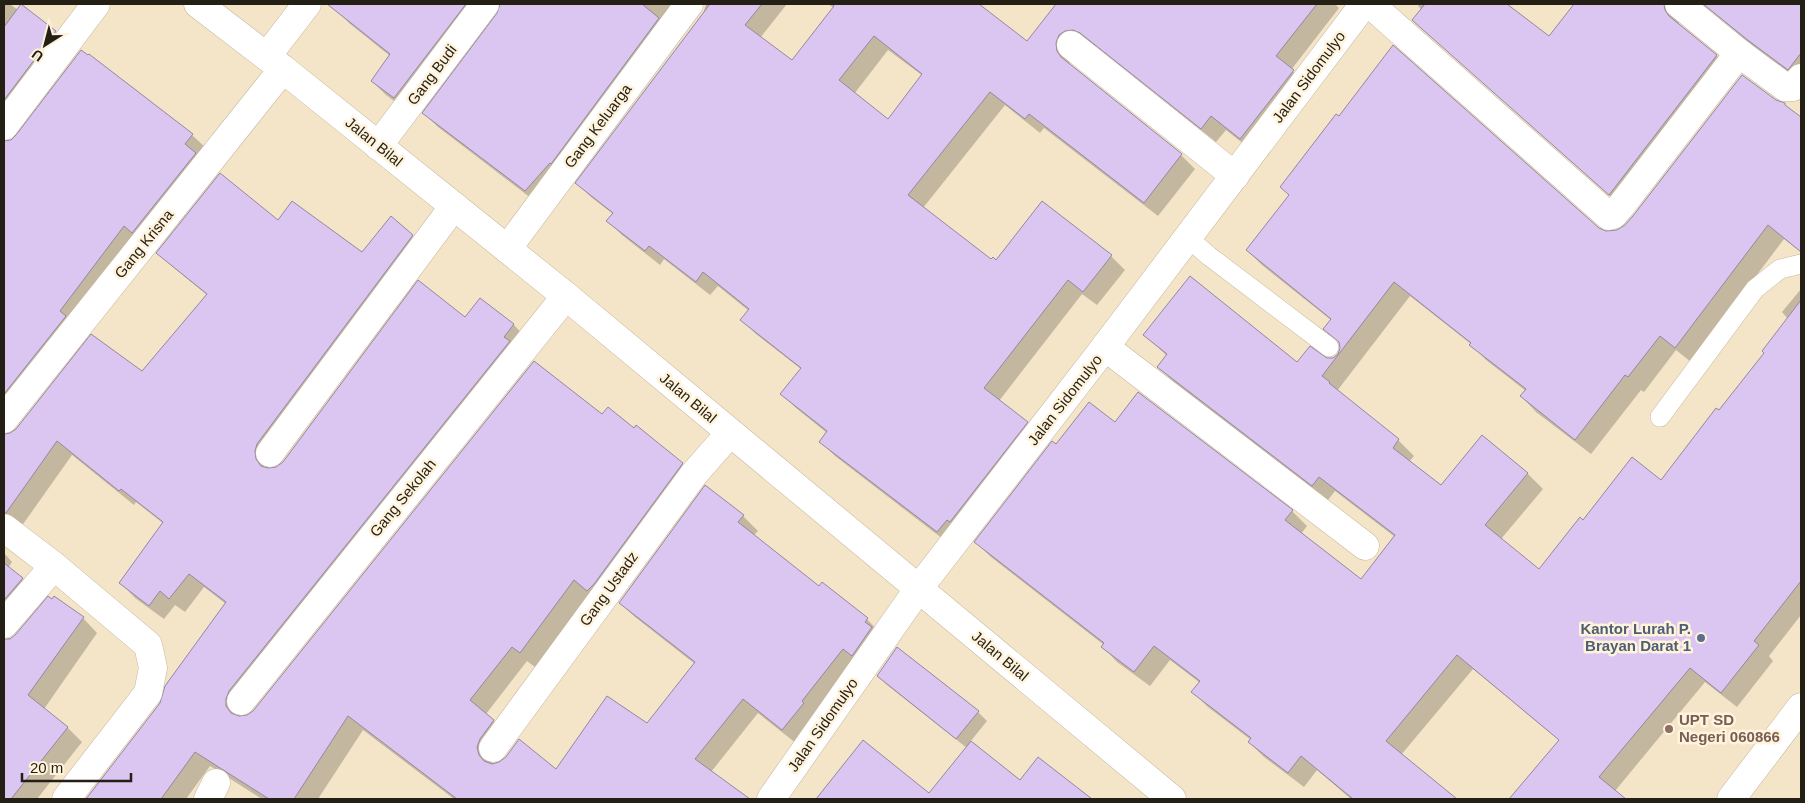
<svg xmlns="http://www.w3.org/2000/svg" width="1805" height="803" font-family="Arial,sans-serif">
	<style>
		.shadow { fill: #0003; fill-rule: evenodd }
		.building { fill: #dbc5f1; stroke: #9487a0; fill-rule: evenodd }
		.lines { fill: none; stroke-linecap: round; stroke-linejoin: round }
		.service-casing { stroke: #c5b79c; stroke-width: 20 }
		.minor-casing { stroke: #c5b79c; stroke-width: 29 }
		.secondary-casing { stroke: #c5b79c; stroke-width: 29 }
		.service { stroke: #fff; stroke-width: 19 }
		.minor { stroke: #fff; stroke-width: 28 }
		.secondary { stroke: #fff; stroke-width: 28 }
		.service-dot { fill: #5c6f8a; stroke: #fff3dc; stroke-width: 2 }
		.education-dot { fill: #8d6e63; stroke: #fff3dc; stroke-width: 2 }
		.labels { text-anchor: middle; stroke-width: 5; stroke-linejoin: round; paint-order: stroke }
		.street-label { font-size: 15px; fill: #241f15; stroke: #fff3dc }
		.service-label { font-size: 15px; font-weight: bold; fill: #4e5e75; stroke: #fff3dc; text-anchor: end }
		.education-label { font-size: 15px; font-weight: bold; fill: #785e54; stroke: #fff3dc; text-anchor: start }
	</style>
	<rect width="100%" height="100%" fill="#f4e5c9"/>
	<g class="shadow">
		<path d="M4 4H10L18 10 55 32 70 46 4 137Z"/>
		<path d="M339 4H493L409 112 386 95 372 81 390 56 349 23 335 8Z"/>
		<path d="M501 4H697L540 205 438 127 424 113 499 14Z"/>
		<path d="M706 4H787L760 38 792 62 834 8 828 4H977L1027 43 1058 4H1335L1339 8 1291 70 1307 85 1254 152 1226 130 1216 142 1096 46 1088 43 1069 58 1070 66 1181 155 1195 169 1158 216 1044 128 1040 133 1005 105 923 208 992 261 1111 256 1125 270 1097 305 1082 294 999 401 1027 423 1041 437 952 546 835 456 821 442 827 433 796 408 782 394 801 369 756 334 742 320 749 311 718 286 710 295 664 259 660 265 622 235 608 221 613 214 591 197 577 183 703 14ZM888 50 923 76 888 121 854 94Z"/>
		<path d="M1420 4H1506L1549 38 1576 4H1667L1679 16V26L1717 56 1732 72 1625 210 1414 20 1422 10 1418 6Z"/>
		<path d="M1703 4H1801V82L1765 56Z"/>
		<path d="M1775 101 1784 104 1801 119V252L1784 239 1691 362 1676 350 1644 392 1641 390 1591 454 1536 412 1521 396 1526 391 1486 360 1471 344 1410 296 1337 391 1398 440 1414 456 1409 462 1441 487 1482 437 1528 474 1543 489 1501 539 1539 571 1583 521 1661 481 1766 353 1788 319 1782 312 1801 289V615L1769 656 1773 661 1737 707 1705 682 1615 791 1624 799H1511L1560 741 1473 669 1401 755 1452 799H1351L1317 770 1304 787 1264 757 1249 742 1251 740 1208 707 1193 692 1200 683 1170 660 1150 686 1117 662 1102 646 1104 645 991 557 976 542 1057 446 1115 424 1292 511 1307 526 1301 534 1361 581 1395 537 1335 491 1328 500 1174 382 1158 367 1167 356 1145 335 1298 364 1333 359 1339 355 1341 348V344L1325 329 1331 320 1262 265 1247 250 1598 229 1606 233 1618 231Z"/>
		<path d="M192 135 207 149 4 429V143Z"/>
		<path d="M279 222 362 254 412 236 427 251 269 466V470L276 469 465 318 480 299 514 325 528 340 240 713V717H247L602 416 634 430 682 464 697 478 589 594 535 667 527 661 486 714 508 735 492 761V765L556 771 647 725 695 664 635 617 620 603 706 487 743 516 758 531 753 536 819 588 867 619 881 634 797 744 758 713 711 772 748 799H454L363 730 318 799H262L210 766 186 799H86L161 703 226 604 204 587 185 612 175 605 164 619 135 598 121 583 164 524 136 502 134 505 72 455 21 527 4 539V436L10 435 142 373 207 295 173 267 158 253Z"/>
		<path d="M4 553 12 562 8 568 23 579 37 593 4 634Z"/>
		<path d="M83 618 97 633 44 709 68 728 82 742 37 799H4V745L17 726 4 716V667L7 663 4 660V640Z"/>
		<path d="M878 676 978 712 987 721 970 742 1021 781 1085 795 1089 799H816L863 742 930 795 967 748 887 685Z"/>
	</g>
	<g class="building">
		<path d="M21 4 56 31 4 100V27Z"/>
		<path d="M327 4H466L394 98 371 81 390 54Z"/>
		<path d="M500 4H642L659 18 551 164 550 163 525 191 422 113 497 13Z"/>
		<path d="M710 4H762L745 25 792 60 834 6 832 4H979L1027 41 1056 4H1317L1276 56 1294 70 1240 139 1211 116 1201 129 1080 33 1073 30 1065 31 1059 35 1056 43 1057 51 1061 57 1182 154 1144 203 1029 114 1025 119 990 92 908 195 991 259 993 257 996 260 1042 201 1112 255 1083 292 1068 280 984 388 1028 422 950 522 947 520 937 532 819 442 827 431 780 394 801 368 740 320 749 309 703 272 696 282 649 246 645 251 606 221 613 213 575 183ZM874 36 922 74 888 119 839 80Z"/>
		<path d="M1425 4H1507L1549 36 1574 4H1664L1665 10 1669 16 1717 55 1609 195 1412 20Z"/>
		<path d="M1703 4H1801V53L1788 70 1749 41Z"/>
		<path d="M1393 45 1599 228 1606 231 1617 230 1625 225 1633 216 1742 75 1776 100 1785 103V105L1801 117V252L1768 225 1675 348 1660 336 1628 377 1625 375 1575 440 1520 396 1526 389 1469 345 1471 343 1394 282 1322 376 1330 382 1329 383 1399 439 1393 448 1441 485 1482 435 1528 473 1485 525 1539 569 1580 517 1583 520 1632 457 1661 480 1716 408 1719 410 1764 353 1762 351 1801 300V581L1754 641 1759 645 1721 693 1690 668 1599 777 1626 799H1509L1559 740 1457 655 1386 741 1457 799H1353L1301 756 1288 773 1248 742 1251 738 1191 692 1200 681 1154 646 1134 672 1101 647 1104 643 974 542 1052 441 1056 444 1089 402 1115 422 1138 392 1293 510 1285 520 1361 579 1395 535 1319 477 1312 486 1157 367 1167 354 1143 335 1190 276 1297 362 1310 346 1327 358H1333L1338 354 1340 348 1339 342 1323 329 1331 319 1246 250 1289 195 1280 187 1336 114 1339 116Z"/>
		<path d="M81 50 88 55 89 54 193 134 185 144 196 153 132 233 124 226 60 311 66 316 4 394V141L11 140 16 135Z"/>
		<path d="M220 173 278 220 292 201 362 252 391 216 413 235 257 444 255 451 256 459 261 466 268 468 276 467 283 462 418 280 465 317 480 298 514 324 504 337 510 341 229 691 226 699V706L231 713 239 716 247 715 253 711 534 361 602 414 608 407 634 428 636 425 683 463 594 584 587 591 574 580 520 653 512 647 470 700 494 720 480 739 477 747 479 755 484 761 492 764 499 762 506 757 519 739 556 769 607 696 647 723 695 662 619 603 705 485 744 515 738 522 819 586 822 582 868 618 865 622 872 627 852 656 843 649 802 701 804 703 782 730 743 699 695 759 750 799H457L348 716 294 799H269L195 752 161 799H86L160 703 165 686 226 602 189 574 169 599 160 591 149 606 119 583 163 522 121 489 119 491 57 441 6 513H4V434L10 433 16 429 91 334 142 371 207 294 156 253Z"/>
		<path d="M4 563 23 578 4 600Z"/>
		<path d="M48 596 52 599 54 596 84 617 28 695 68 727 11 799H4V639H10L16 634Z"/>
		<path d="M897 647 979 711 956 739 877 676Z"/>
		<path d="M863 740 929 793 971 741 1020 780 1038 757 1092 799H816Z"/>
	</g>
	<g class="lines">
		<defs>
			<g id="service">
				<path d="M1188 238 1209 256 1329 347"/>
				<path d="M1660 417 1755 289 1780 269 1801 264"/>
			</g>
			<g id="minor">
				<path d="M1370 4 1609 216 1613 215 1621 206 1739 53"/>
				<path d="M1679 4 1739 53 1785 87H1793L1801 78"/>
				<path d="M1071 45 1235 176"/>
				<path d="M267 56 307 4"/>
				<path d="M4 126 96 4"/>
				<path d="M378 146 485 4"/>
				<path d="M507 249 689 4"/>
				<path d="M1105 347 1365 546"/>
				<path d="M4 419 283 69"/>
				<path d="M270 453 454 206"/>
				<path d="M4 528 54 566 148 645 153 668 148 693 66 799"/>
				<path d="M4 624 54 566"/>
				<path d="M241 701 566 296"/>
				<path d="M493 748 694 474 730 433"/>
				<path d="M208 799 216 783"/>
				<path d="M771 799 919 588 1105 347 1364 4"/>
			</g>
			<g id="secondary">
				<path d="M198 4 283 69 566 296 1172 799"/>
				<path d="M1731 799 1801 707"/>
			</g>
		</defs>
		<use href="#service" class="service-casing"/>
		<use href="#minor" class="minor-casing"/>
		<use href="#secondary" class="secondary-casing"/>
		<use href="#service" class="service"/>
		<use href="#minor" class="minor"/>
		<use href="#secondary" class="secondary"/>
	</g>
	<circle class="service-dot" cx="1701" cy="638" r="5"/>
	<circle class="education-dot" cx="1669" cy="729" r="5"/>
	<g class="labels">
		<g class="street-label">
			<text transform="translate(432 75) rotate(-53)" y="5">Gang Budi</text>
			<text transform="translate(1309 77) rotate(-53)" y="5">Jalan Sidomulyo</text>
			<text transform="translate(598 126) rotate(-53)" y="5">Gang Keluarga</text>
			<text transform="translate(374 142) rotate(39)" y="5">Jalan Bilal</text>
			<text transform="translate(144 244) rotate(-51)" y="5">Gang Krisna</text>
			<text transform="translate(688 398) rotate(40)" y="5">Jalan Bilal</text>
			<text transform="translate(1065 400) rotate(-52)" y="5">Jalan Sidomulyo</text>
			<text transform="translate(403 498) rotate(-51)" y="5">Gang Sekolah</text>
			<text transform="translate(609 589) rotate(-54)" y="5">Gang Ustadz</text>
			<text transform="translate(1000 656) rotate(40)" y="5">Jalan Bilal</text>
			<text transform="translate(823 725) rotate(-55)" y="5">Jalan Sidomulyo</text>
		</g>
		<g class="service-label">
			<text x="1691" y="634">Kantor Lurah P.<tspan x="1691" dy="17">Brayan Darat 1</tspan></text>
		</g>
		<g class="education-label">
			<text x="1679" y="725">UPT SD<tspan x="1679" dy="17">Negeri 060866</tspan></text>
		</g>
	</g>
	<rect width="1805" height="803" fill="none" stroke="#241f15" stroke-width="10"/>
	<g transform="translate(45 45) rotate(216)" stroke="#fff3dc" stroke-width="4" paint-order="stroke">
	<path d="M0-4L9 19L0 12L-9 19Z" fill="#241f15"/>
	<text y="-8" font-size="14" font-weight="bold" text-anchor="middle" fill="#241f15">U</text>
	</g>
	<path d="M22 773v8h109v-8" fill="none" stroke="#241f15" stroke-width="2.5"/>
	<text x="30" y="773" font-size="15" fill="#241f15" stroke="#fff3dc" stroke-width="4" paint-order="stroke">20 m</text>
</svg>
